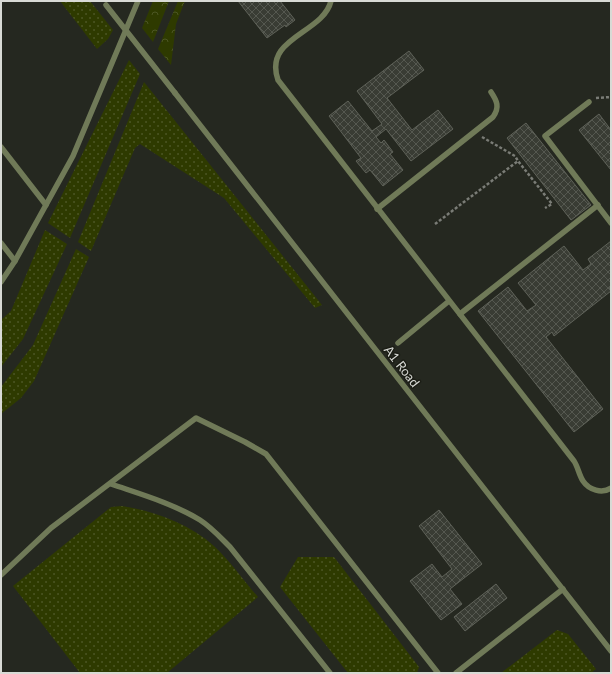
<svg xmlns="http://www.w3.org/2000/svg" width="612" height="674" font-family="Lato,sans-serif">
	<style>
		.grass { fill: url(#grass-dots) }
		.forest { fill: url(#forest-crowns) }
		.building { fill: url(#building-cross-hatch); stroke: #5f6259 }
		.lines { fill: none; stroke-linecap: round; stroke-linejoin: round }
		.path { stroke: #7a7c76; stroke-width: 2.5; stroke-dasharray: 3 2; stroke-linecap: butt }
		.service { stroke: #707a58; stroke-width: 5.5 }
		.service-bridge { stroke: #707a58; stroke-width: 5.5 }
		.labels { text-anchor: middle; stroke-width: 3; stroke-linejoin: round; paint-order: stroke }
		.street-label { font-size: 13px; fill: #d8dad5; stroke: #1c1e16 }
	</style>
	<defs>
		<pattern id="grass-dots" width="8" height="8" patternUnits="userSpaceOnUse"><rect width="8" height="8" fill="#2e3a00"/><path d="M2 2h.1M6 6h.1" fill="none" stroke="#4c5624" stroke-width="1.8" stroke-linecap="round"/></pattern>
		<pattern id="forest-crowns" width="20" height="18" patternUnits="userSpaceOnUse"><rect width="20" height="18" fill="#2e3a00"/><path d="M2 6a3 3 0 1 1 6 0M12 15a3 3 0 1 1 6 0" fill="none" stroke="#4c5624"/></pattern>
		<pattern id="building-cross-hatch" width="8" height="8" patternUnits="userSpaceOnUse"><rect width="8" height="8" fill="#393c34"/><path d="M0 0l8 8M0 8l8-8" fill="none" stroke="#555850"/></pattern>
	</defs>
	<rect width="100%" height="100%" fill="#252820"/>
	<g class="grass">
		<path d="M60 1H90L113 30 108 39 97 49Z"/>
		<path d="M129 60 140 74 70 238 48 223Z"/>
		<path d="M144 82 322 305 315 308 224 198 140 144 135 148 91 251 78 242Z"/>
		<path d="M45 230 67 244 23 339 1 367V320L11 311Z"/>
		<path d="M76 249 89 257 34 381 21 398 1 414V387L33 345Z"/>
		<path d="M122 506C154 511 190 524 214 546 230 561 244 581 258 597L167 673H80L13 586 111 507Z"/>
		<path d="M298 557H334L419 667 417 673H348L280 587Z"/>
		<path d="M557 630 568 634 596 669 591 673H501Z"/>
	</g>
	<g class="forest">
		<path d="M153 1H169L153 42 142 28Z"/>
		<path d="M178 1H185L176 24 171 65 158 49Z"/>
	</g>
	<g class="building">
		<path d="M238 1H280L295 20 286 27 285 25 267 38Z"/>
		<path d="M409 51 424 70 387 98 412 130 438 110 453 129 411 161 386 129 376 137 381 143 384 140 393 152 390 154 403 170 383 186 370 170 366 173 356 161 361 158 329 116 348 101 372 131 382 124 357 91Z"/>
		<path d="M599 114 611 130V170L579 130Z"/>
		<path d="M526 123 591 205 571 220 507 138Z"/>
		<path d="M611 241V287L609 288 611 291 554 336 552 332 546 337 603 409 574 432 478 311 508 287 527 311 536 305 518 283 564 246 583 270 591 264 588 259Z"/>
		<path d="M439 510 482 564 450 589 462 604 441 620 410 581 432 564 442 577 452 569 419 526Z"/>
		<path d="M496 584 507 598 465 631 454 617Z"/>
	</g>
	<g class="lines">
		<g class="path">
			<path d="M596 98 611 97"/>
			<path d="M482 137 515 156 518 161"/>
			<path d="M435 224 518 161 552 204 545 208"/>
		</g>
		<g class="service">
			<path d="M331 1C323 34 263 37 278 80L574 461C578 467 579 475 583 481 589 490 602 494 611 488"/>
			<path d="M175 93 611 651"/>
			<path d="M589 102 545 136 611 223"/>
			<path d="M1 147 46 205"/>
			<path d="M377 209 493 117C500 107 497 101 491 92"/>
			<path d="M1 243 15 261"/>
			<path d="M1 282 15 261 73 156 138 1"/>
			<path d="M460 314 598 205"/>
			<path d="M398 343 449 301"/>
			<path d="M111 484C140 494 172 503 200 520 211 527 220 537 230 547L330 673"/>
			<path d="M1 575 51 528 196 418 245 442 266 454 438 673"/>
			<path d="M456 673 563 589"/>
		</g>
		<path class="service-bridge" d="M106 5 175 93"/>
	</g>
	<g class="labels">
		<g class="street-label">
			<text transform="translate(402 366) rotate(52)" y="5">A1 Road</text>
		</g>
	</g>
	<rect width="612" height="674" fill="none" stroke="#d8dad5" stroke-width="4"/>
</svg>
